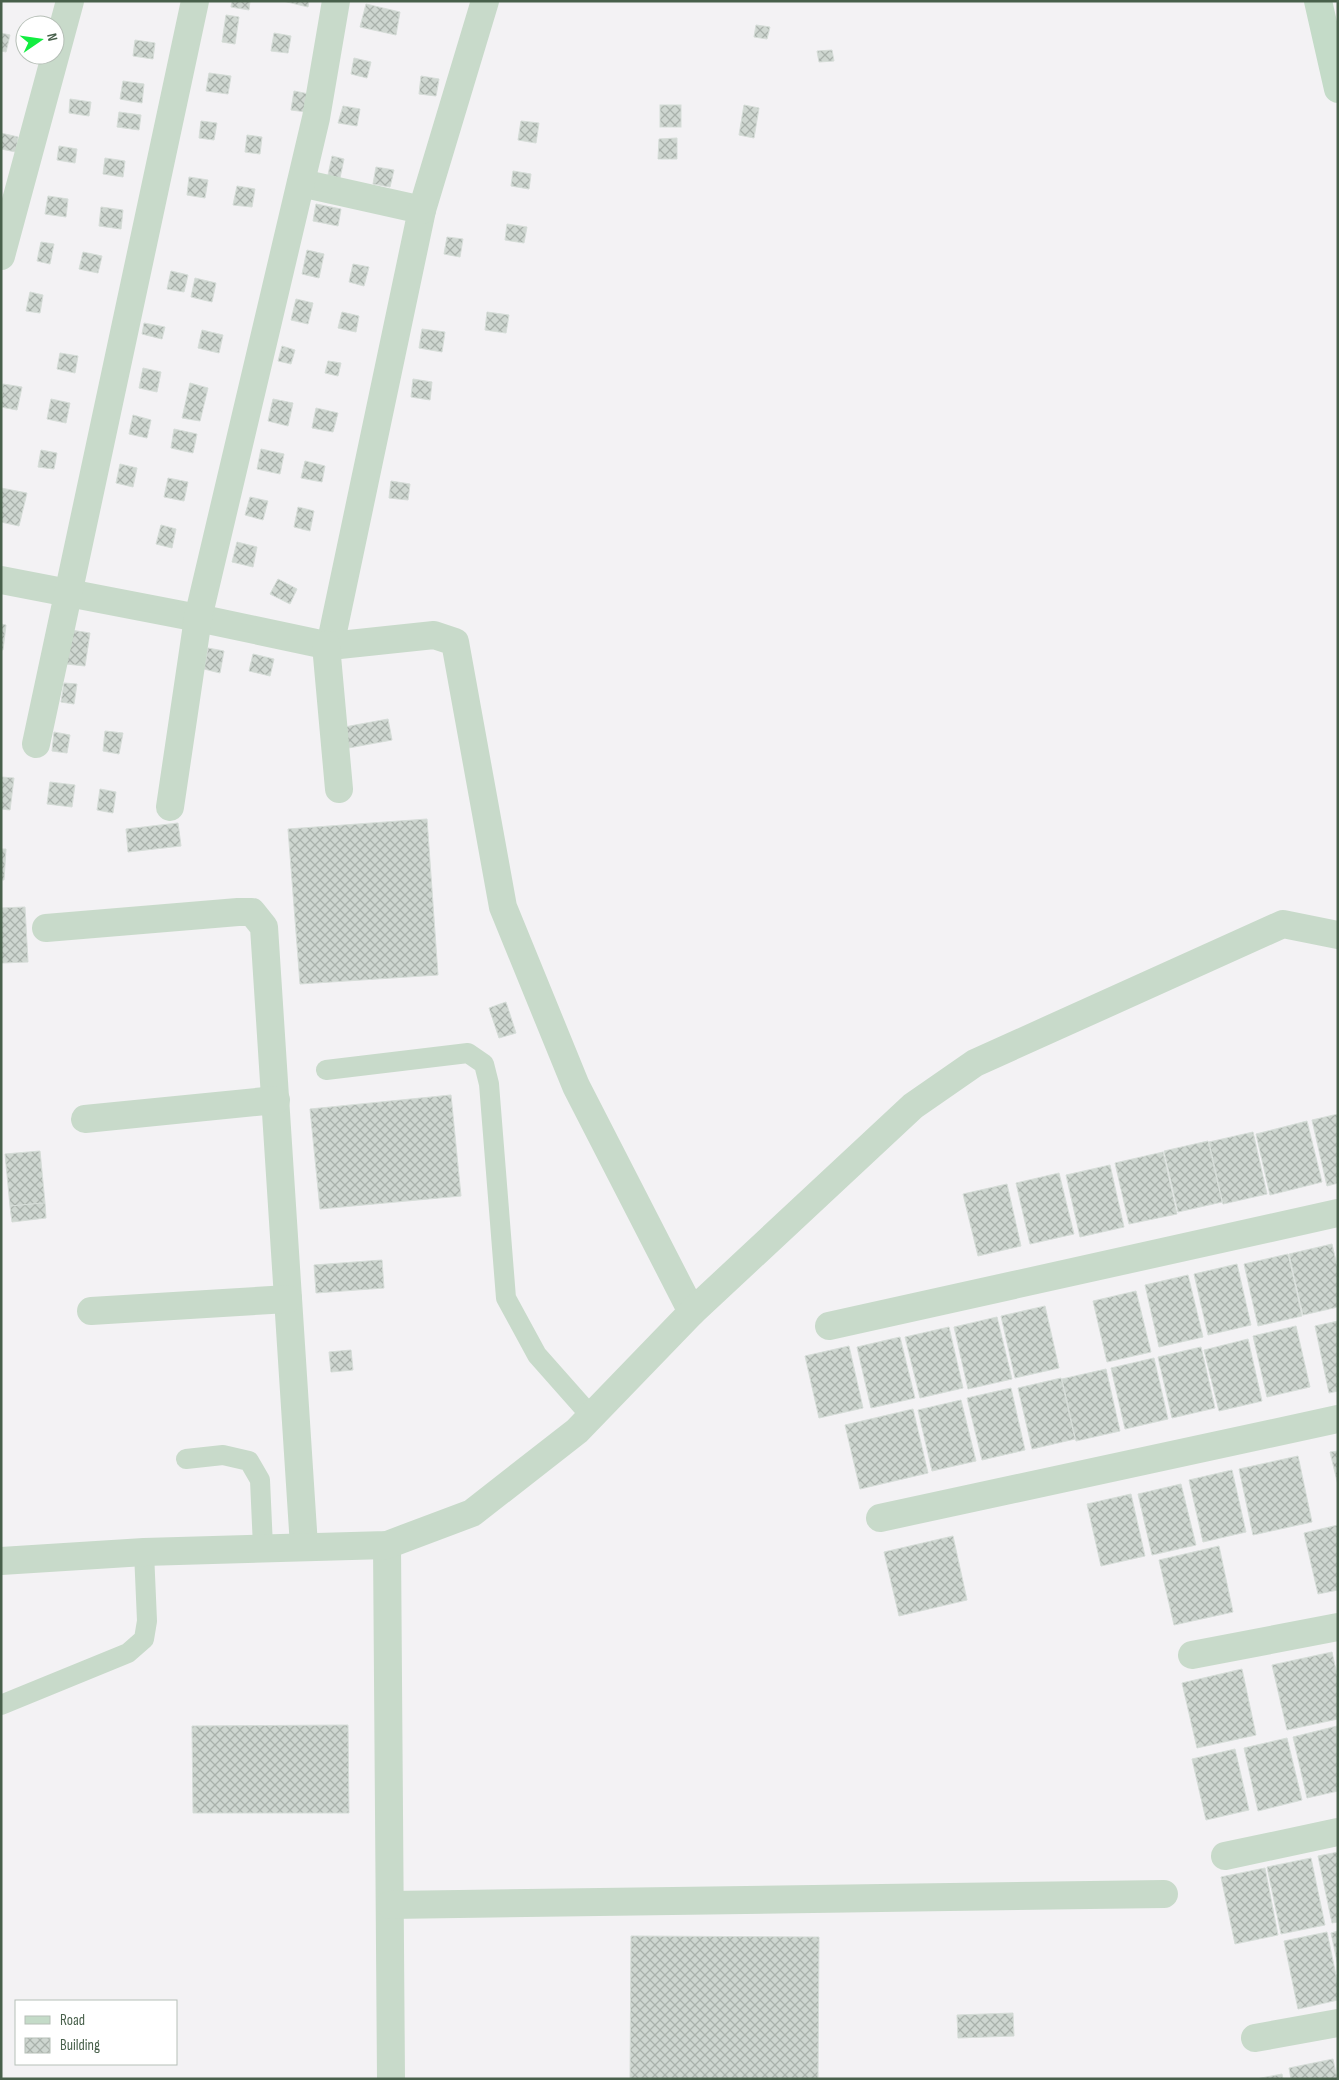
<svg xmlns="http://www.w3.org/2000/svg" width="1339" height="2080" font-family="'Sofia Sans Condensed',sans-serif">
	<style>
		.building { fill: url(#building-cross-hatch); stroke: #d6ddd8 }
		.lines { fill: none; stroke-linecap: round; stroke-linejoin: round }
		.service { stroke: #c8daca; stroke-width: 20 }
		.minor { stroke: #c8daca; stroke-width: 28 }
		.tertiary { stroke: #c8daca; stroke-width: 28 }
		.secondary { stroke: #c4dbc8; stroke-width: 28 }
	</style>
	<defs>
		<pattern id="building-cross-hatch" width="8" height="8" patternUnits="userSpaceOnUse" patternTransform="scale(1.25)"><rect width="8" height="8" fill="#ced6d0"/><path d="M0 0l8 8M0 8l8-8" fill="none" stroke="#a9b1ab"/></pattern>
	</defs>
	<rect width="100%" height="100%" fill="#f3f2f4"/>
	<g class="building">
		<path d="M232 1H250L249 10 231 7Z"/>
		<path d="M283 1H309L308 7Z"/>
		<path d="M366 4 400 12 396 35 360 27Z"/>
		<path d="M226 15 239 17 235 44 222 42Z"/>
		<path d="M756 25 770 27 767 39 754 37Z"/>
		<path d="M1 33 10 35 6 52 1 51Z"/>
		<path d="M274 33 291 36 288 53 271 51Z"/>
		<path d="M135 40 155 43 153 59 133 56Z"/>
		<path d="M832 50 834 61 819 62 817 51Z"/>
		<path d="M354 58 371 62 367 78 351 74Z"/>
		<path d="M209 73 231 76 228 94 206 91Z"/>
		<path d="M421 76 439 79 436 96 419 94Z"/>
		<path d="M123 81 144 84 142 103 120 99Z"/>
		<path d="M294 91 309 94 306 112 291 110Z"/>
		<path d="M70 99 91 102 89 116 69 113Z"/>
		<rect x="660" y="105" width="21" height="22"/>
		<path d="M744 105 759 108 754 138 739 135Z"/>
		<path d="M343 106 360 109 357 126 338 123Z"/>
		<path d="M119 112 141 115 139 130 117 127Z"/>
		<path d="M201 121 217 123 214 140 199 138Z"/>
		<path d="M521 121 539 123 536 143 518 140Z"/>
		<path d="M1 133 18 137 16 152 1 149Z"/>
		<path d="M247 135 262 137 260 154 245 152Z"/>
		<path d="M677 138V159H658L659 139Z"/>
		<path d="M59 146 77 149 75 163 57 160Z"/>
		<path d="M332 156 344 159 340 178 328 175Z"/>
		<path d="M105 158 125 161 123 177 103 174Z"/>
		<path d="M376 167 394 170 390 187 373 184Z"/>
		<path d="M513 171 531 174 529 189 511 186Z"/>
		<path d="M189 177 208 180 205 198 187 195Z"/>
		<path d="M237 186 255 189 252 207 233 205Z"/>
		<path d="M48 196 68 199 66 217 45 214Z"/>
		<path d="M316 204 341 209 338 226 313 221Z"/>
		<path d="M101 207 123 210 121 229 99 226Z"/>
		<path d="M507 224 527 227 524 243 505 240Z"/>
		<path d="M447 237 463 239 460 257 444 254Z"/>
		<path d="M41 242 54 244 50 264 37 261Z"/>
		<path d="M307 250 324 254 319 278 302 274Z"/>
		<path d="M83 252 102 256 98 273 79 269Z"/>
		<path d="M353 264 369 267 364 286 349 282Z"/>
		<path d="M171 271 188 275 184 292 167 289Z"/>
		<path d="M195 278 216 283 212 302 191 297Z"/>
		<path d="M30 292 43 295 40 313 26 311Z"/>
		<path d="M296 299 313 303 308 324 291 320Z"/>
		<path d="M342 312 359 316 356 332 338 328Z"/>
		<path d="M487 312 509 315 506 333 485 330Z"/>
		<path d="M144 323 165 327 162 339 142 334Z"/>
		<path d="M422 329 445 332 442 352 419 348Z"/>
		<path d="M202 330 223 335 219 353 198 348Z"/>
		<path d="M282 346 295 350 291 364 278 361Z"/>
		<path d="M60 353 78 356 75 373 57 369Z"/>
		<path d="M328 361 341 363 338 376 325 373Z"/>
		<path d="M143 368 161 372 157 392 139 388Z"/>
		<path d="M413 379 432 382 430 400 411 397Z"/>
		<path d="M190 383 208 388 200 421 182 418Z"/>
		<path d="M3 384 22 387 17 410 1 407Z"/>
		<path d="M51 399 70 403 66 423 47 419Z"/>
		<path d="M273 399 293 403 288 426 268 421Z"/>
		<path d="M316 408 338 413 333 432 312 428Z"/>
		<path d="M133 415 151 420 147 438 129 434Z"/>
		<path d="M174 429 197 434 193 453 171 448Z"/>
		<path d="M261 449 284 454 280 474 257 469Z"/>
		<path d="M41 450 57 453 54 469 38 467Z"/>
		<path d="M305 461 325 466 322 482 301 478Z"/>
		<path d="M120 464 137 468 133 487 116 483Z"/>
		<path d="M168 478 188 482 184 501 164 497Z"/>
		<path d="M391 481 410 484 408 500 389 498Z"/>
		<path d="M1 488 27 493 19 526 1 522Z"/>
		<path d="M250 497 268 501 263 520 245 515Z"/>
		<path d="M298 507 314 511 310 531 294 527Z"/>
		<path d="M161 525 176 529 172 548 156 544Z"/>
		<path d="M237 542 257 547 253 567 232 562Z"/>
		<path d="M278 579 297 589 290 604 270 594Z"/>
		<path d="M1 624 6 625 3 650H1Z"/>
		<path d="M71 630 90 633 85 666 66 664Z"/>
		<path d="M208 648 224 651 220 673 204 669Z"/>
		<path d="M253 654 274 659 270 676 249 671Z"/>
		<path d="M64 683 77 684 74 704 61 702Z"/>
		<path d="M388 719 392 740 343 749 339 728Z"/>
		<path d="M105 731 123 733 119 754 103 751Z"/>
		<path d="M54 732 70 735 67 753 52 751Z"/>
		<path d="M1 777 14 778 10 810 1 809Z"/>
		<path d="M50 782 75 785 72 807 47 804Z"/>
		<path d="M100 789 116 792 113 813 97 810Z"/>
		<path d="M427 819 438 975 300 984 288 829Z"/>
		<path d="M178 823 181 846 128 852 126 829Z"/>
		<path d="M1 849H6L4 880H1Z"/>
		<path d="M25 907 28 962 1 963V908Z"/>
		<path d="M506 1002 516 1033 499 1038 489 1008Z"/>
		<path d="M451 1095 461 1196 320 1209 310 1109Z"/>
		<path d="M1338 1114V1183L1327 1186 1312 1120Z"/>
		<path d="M1307 1121 1322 1182 1270 1195 1256 1134Z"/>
		<path d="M1253 1132 1267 1194 1223 1204 1209 1142Z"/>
		<path d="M1208 1141 1222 1202 1178 1212 1164 1151Z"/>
		<path d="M40 1151 45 1203 10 1206 5 1154Z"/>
		<path d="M1163 1152 1177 1214 1129 1224 1115 1163Z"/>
		<path d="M1110 1165 1124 1227 1080 1237 1066 1175Z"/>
		<path d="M1059 1173 1074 1234 1030 1244 1016 1183Z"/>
		<path d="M1007 1184 1021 1246 978 1256 963 1194Z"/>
		<path d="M45 1203 46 1218 12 1222 10 1206Z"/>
		<path d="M1332 1244 1338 1270V1307L1303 1315 1289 1254Z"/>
		<path d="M1288 1254 1302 1316 1258 1326 1244 1264Z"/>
		<path d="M382 1260 384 1288 316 1293 314 1265Z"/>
		<path d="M1237 1264 1251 1325 1208 1335 1194 1274Z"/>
		<path d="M1188 1275 1203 1337 1159 1347 1145 1285Z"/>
		<path d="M1136 1291 1151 1352 1107 1362 1093 1301Z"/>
		<path d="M1045 1306 1059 1368 1015 1378 1001 1316Z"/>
		<path d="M997 1317 1012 1379 968 1389 954 1327Z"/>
		<path d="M1338 1321V1391L1329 1393 1315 1326Z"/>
		<path d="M1296 1326 1310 1387 1267 1397 1253 1336Z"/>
		<path d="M949 1327 963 1388 920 1398 905 1337Z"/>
		<path d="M900 1337 915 1398 871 1408 857 1347Z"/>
		<path d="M1248 1339 1262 1401 1219 1411 1204 1350Z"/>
		<path d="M849 1346 863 1408 819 1418 805 1356Z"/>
		<path d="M1201 1347 1215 1408 1172 1418 1158 1357Z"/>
		<path d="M351 1350 353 1370 331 1372 329 1352Z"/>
		<path d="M1154 1358 1168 1419 1125 1429 1111 1368Z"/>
		<path d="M1106 1369 1120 1431 1076 1441 1062 1379Z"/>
		<path d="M1061 1378 1075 1439 1032 1449 1018 1388Z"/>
		<path d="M1011 1388 1025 1450 982 1460 967 1398Z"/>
		<path d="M961 1400 976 1461 932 1471 918 1410Z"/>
		<path d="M913 1409 928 1473 860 1489 845 1425Z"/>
		<path d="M1338 1451V1485L1330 1452Z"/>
		<path d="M1298 1456 1312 1522 1253 1535 1239 1469Z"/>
		<path d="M1232 1470 1246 1532 1203 1542 1189 1480Z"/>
		<path d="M1181 1484 1196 1545 1152 1555 1138 1494Z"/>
		<path d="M1131 1494 1145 1556 1101 1566 1087 1504Z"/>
		<path d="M1338 1525V1590L1318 1594 1304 1533Z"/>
		<path d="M953 1536 967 1600 899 1616 884 1552Z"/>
		<path d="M1219 1546 1233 1612 1174 1625 1159 1560Z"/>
		<path d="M1332 1652 1338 1679V1719L1287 1730 1272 1665Z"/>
		<path d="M1242 1669 1256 1735 1197 1748 1182 1683Z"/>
		<path d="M348 1725 349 1813H193L192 1726Z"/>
		<path d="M1337 1726 1338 1791 1307 1798 1293 1737Z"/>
		<path d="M1287 1738 1302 1800 1258 1811 1244 1748Z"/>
		<path d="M1235 1749 1249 1810 1206 1820 1192 1759Z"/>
		<path d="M1338 1852V1922L1332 1923 1318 1856Z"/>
		<path d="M1311 1858 1325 1925 1281 1934 1267 1867Z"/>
		<path d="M1265 1868 1278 1935 1235 1944 1221 1877Z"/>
		<path d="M1338 1931V1966L1331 1933Z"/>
		<path d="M1327 1932 1338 1985V2000L1298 2009 1284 1941Z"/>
		<path d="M631 1936 819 1937 818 2079H630Z"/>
		<path d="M1013 2013 1014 2036 958 2038 957 2015Z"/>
		<path d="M1333 2059 1337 2079H1291L1289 2068Z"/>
		<path d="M1282 2074 1283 2079H1256Z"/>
	</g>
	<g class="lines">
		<g class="service">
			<path d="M326 1070 468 1053 484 1064 489 1084 506 1298 537 1355 591 1416"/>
			<path d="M186 1459 223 1455 249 1461 260 1480 263 1547"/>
			<path d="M1 1705 128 1653 144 1639 147 1621 144 1552"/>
		</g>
		<g class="minor">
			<path d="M301 183 422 210 330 646"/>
			<path d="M422 210 485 1"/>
			<path d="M1 256 70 1"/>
			<path d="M1 580 198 618 330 646 434 635 455 642 503 907 576 1086 692 1312"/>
			<path d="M326 645 339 789"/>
			<path d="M36 744 195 1"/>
			<path d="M170 807 198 618 316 118 336 1"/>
			<path d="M46 928 238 912H252L264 927 304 1546"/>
			<path d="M85 1119 276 1100"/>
			<path d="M91 1311 288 1299"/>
			<path d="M829 1326 1338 1213"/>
			<path d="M880 1518 1338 1419"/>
			<path d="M387 1545 391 2079"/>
			<path d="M1192 1655 1338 1627"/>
			<path d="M1225 1856 1338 1832"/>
			<path d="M390 1905 1164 1894"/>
			<path d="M1255 2038 1338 2023"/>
		</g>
		<path class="tertiary" d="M1 1561 144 1552 387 1545 472 1513 577 1431 692 1312 913 1106 975 1063 1283 924 1338 935"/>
		<path class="secondary" d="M1318 1 1338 89"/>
	</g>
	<rect width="1339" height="2080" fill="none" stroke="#48604b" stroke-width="5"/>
	<rect x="15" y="2000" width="162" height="65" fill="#ffffff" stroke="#b6bfb7"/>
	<rect x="25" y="2016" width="25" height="8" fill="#c4dbc8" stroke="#b6bfb7"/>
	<text x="60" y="2025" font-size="15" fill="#48604b">Road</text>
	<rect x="25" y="2038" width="25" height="15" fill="url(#building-cross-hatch)" stroke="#b6bfb7"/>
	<text x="60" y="2050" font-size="15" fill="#48604b">Building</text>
	<g transform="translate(40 40) rotate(77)"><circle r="24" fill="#ffffff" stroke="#b6bfb7"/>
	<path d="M0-4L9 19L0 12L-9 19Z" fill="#12ed40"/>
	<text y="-8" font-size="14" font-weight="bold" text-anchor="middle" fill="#48604b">N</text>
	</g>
</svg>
